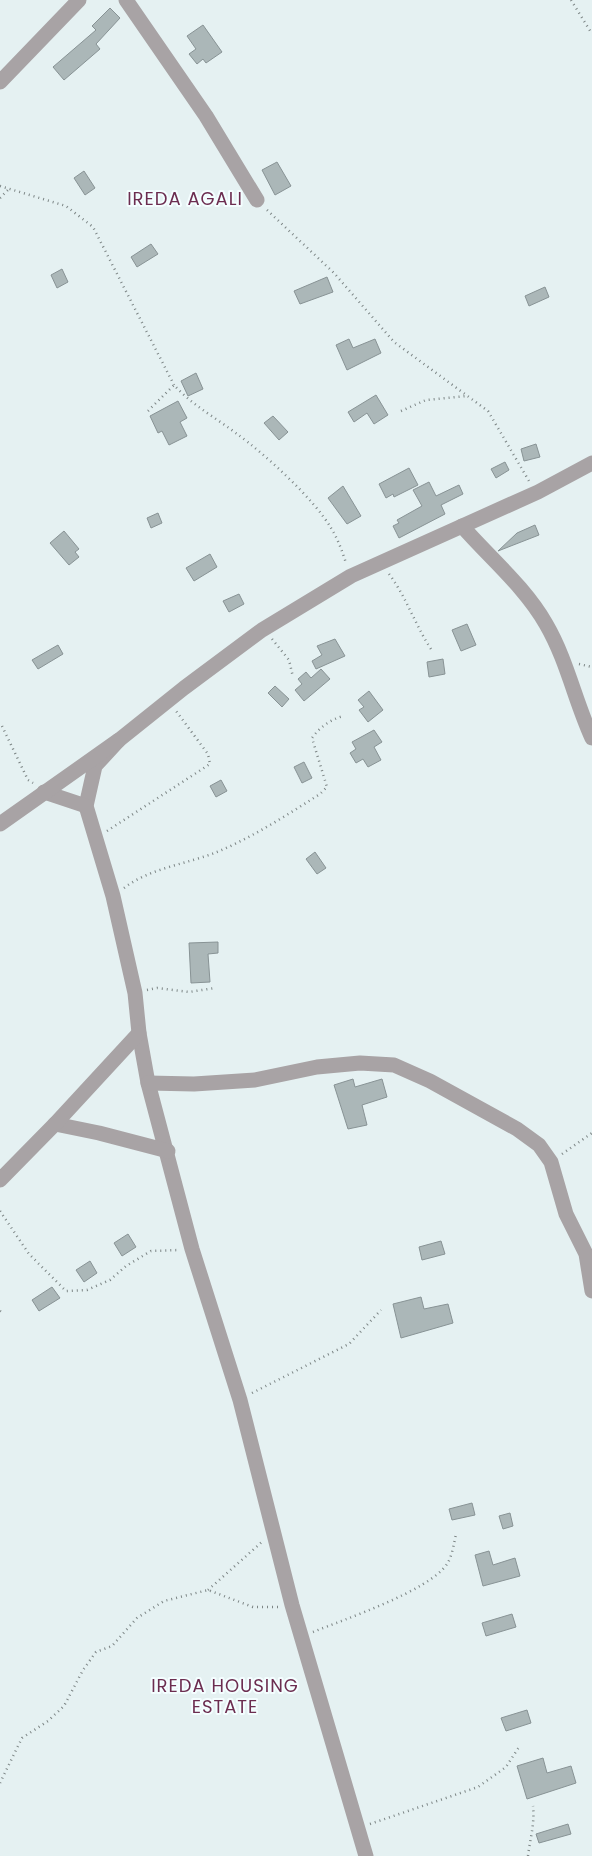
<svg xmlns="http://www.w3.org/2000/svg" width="592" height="1856" font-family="Poppins,sans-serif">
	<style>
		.building { fill: #abb7b8; stroke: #889395 }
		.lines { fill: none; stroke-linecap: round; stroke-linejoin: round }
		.path { stroke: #7d8686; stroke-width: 2.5; stroke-dasharray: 1 4; stroke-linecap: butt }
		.minor { stroke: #a8a3a5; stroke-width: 15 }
		.labels { text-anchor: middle; stroke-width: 4; stroke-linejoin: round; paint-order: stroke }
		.quarter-label { font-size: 18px; letter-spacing: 1px; fill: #6c2d50; stroke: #f4feff }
	</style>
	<rect width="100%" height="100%" fill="#e5f1f2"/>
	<g class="building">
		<path d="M110 8 120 18 96 44 100 49 64 80 53 67 96 30 92 26Z"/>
		<path d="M203 25 222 52 206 63 203 59 197 64 189 54 196 49 187 36Z"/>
		<path d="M277 162 291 186 275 195 262 170Z"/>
		<path d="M84 171 95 188 85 195 74 178Z"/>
		<path d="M151 244 158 254 137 267 131 257Z"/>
		<path d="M62 269 68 282 57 288 51 275Z"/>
		<path d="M327 277 333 292 300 304 294 291Z"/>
		<path d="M545 287 549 297 529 306 525 296Z"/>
		<path d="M349 339 353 348 375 339 381 353 347 370 336 345Z"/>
		<path d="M196 373 203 389 188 396 181 381Z"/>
		<path d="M376 395 388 415 374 424 367 413 354 422 348 412Z"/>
		<path d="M178 401 187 418 180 422 187 436 169 445 162 431 158 433 150 416Z"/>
		<path d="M273 416 288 432 279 440 264 423Z"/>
		<path d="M536 444 540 457 524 461 521 449Z"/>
		<path d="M505 462 509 470 496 478 491 469Z"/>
		<path d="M409 468 418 485 394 497 393 494 386 498 379 484Z"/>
		<path d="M429 482 436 496 459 485 463 494 441 505 445 514 399 538 393 526 399 523 397 520 422 506 413 490Z"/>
		<path d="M343 486 361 516 347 524 328 498Z"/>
		<path d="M158 513 162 523 151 528 147 518Z"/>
		<path d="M535 525 539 535 498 551 517 533Z"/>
		<path d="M64 531 79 549 75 552 79 557 69 565 50 543Z"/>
		<path d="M210 554 217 567 194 581 186 568Z"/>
		<path d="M239 594 244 604 229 612 223 601Z"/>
		<path d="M467 624 476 645 461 651 452 630Z"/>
		<path d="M335 639 345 656 316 669 312 661 322 655 317 646Z"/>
		<path d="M58 645 63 654 38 669 32 660Z"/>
		<path d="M443 659 445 674 429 677 427 662Z"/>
		<path d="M321 669 330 679 304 701 295 690 302 684 298 679 306 672 311 678Z"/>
		<path d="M275 686 289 699 282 707 268 693Z"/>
		<path d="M369 691 383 710 368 722 359 710 364 707 358 700Z"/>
		<path d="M374 730 382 742 374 747 381 760 368 767 363 759 356 763 350 753 356 749 352 742Z"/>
		<path d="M304 762 312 778 302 783 294 767Z"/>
		<path d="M221 780 227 791 216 797 210 786Z"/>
		<path d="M315 852 326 868 317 874 306 859Z"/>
		<path d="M218 942V953L208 954 210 982 191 983 189 943Z"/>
		<path d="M353 1079 355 1087 382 1079 387 1097 362 1105 367 1125 348 1129 334 1085Z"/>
		<path d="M128 1234 136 1247 122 1256 114 1243Z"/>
		<path d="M441 1241 445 1254 422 1260 419 1247Z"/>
		<path d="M90 1261 97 1273 84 1282 76 1270Z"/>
		<path d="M52 1287 60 1298 39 1311 32 1300Z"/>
		<path d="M421 1297 424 1309 448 1304 453 1323 401 1338 393 1304Z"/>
		<path d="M472 1503 475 1515 452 1520 449 1509Z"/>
		<path d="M510 1513 513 1526 503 1529 499 1516Z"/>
		<path d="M489 1551 493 1565 515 1558 520 1576 483 1586 475 1555Z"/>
		<path d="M512 1614 516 1627 486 1636 482 1623Z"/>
		<path d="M527 1710 531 1723 506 1731 501 1718Z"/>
		<path d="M543 1758 547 1773 571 1766 576 1783 527 1799 517 1766Z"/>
		<path d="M568 1824 571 1834 539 1843 536 1834Z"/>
	</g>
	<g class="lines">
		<g class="path">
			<path d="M571 0 592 34"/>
			<path d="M0 186 66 206 93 227 174 385"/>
			<path d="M0 198 10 188"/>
			<path d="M267 210 334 273 394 342 488 411 529 481"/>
			<path d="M148 411 174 385C193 406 215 417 237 434 265 454 314 499 331 528 338 539 342 551 346 563"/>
			<path d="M401 411 426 400 467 396"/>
			<path d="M389 574C407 598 415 625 431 649"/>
			<path d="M272 639 289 660 293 677"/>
			<path d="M579 664 592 667"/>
			<path d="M2 726 28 780 33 783"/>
			<path d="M107 831 210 764 208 754 176 711"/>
			<path d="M124 888C150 868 187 864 217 852 253 837 287 815 320 794L327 787 312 738C320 727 330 720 343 716"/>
			<path d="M147 990 157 988 189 992 215 988"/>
			<path d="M562 1154 592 1133"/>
			<path d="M0 1211 29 1254 66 1291 87 1290 110 1280 126 1266 151 1251 179 1250"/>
			<path d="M0 1311 1 1312"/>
			<path d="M252 1393 349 1344 381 1310"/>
			<path d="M208 1590 263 1541"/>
			<path d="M313 1632C345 1619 429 1591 447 1564 452 1557 454 1543 456 1534"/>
			<path d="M0 1783 22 1738 48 1721 64 1706 83 1670 96 1652 112 1646 137 1618 164 1601 208 1590 253 1607H278"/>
			<path d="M370 1824 478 1787 506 1767 519 1747"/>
			<path d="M528 1856C530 1839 535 1823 533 1806"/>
		</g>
		<g class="minor">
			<path d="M126 0 206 116 257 200"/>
			<path d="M0 82 79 0"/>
			<path d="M462 526C490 558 525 587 546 624 567 660 575 701 592 738"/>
			<path d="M119 740 95 766 86 806 113 896 135 993 139 1033 148 1083 192 1249 240 1400 292 1605 366 1856"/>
			<path d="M44 792 86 806"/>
			<path d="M0 824 119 740 184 688 262 630 351 576 538 492 592 463"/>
			<path d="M148 1083 194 1084 255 1080 317 1067 360 1063 394 1065 430 1081 517 1129 539 1145 551 1162 566 1214 586 1254 592 1291"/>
			<path d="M55 1124 99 1133 168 1151"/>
			<path d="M0 1180 55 1124 139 1033"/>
		</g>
	</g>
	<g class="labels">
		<g class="quarter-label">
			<text x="185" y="205">IREDA AGALI</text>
			<text x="225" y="1692">IREDA HOUSING<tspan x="225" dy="21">ESTATE</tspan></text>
		</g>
	</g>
</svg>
